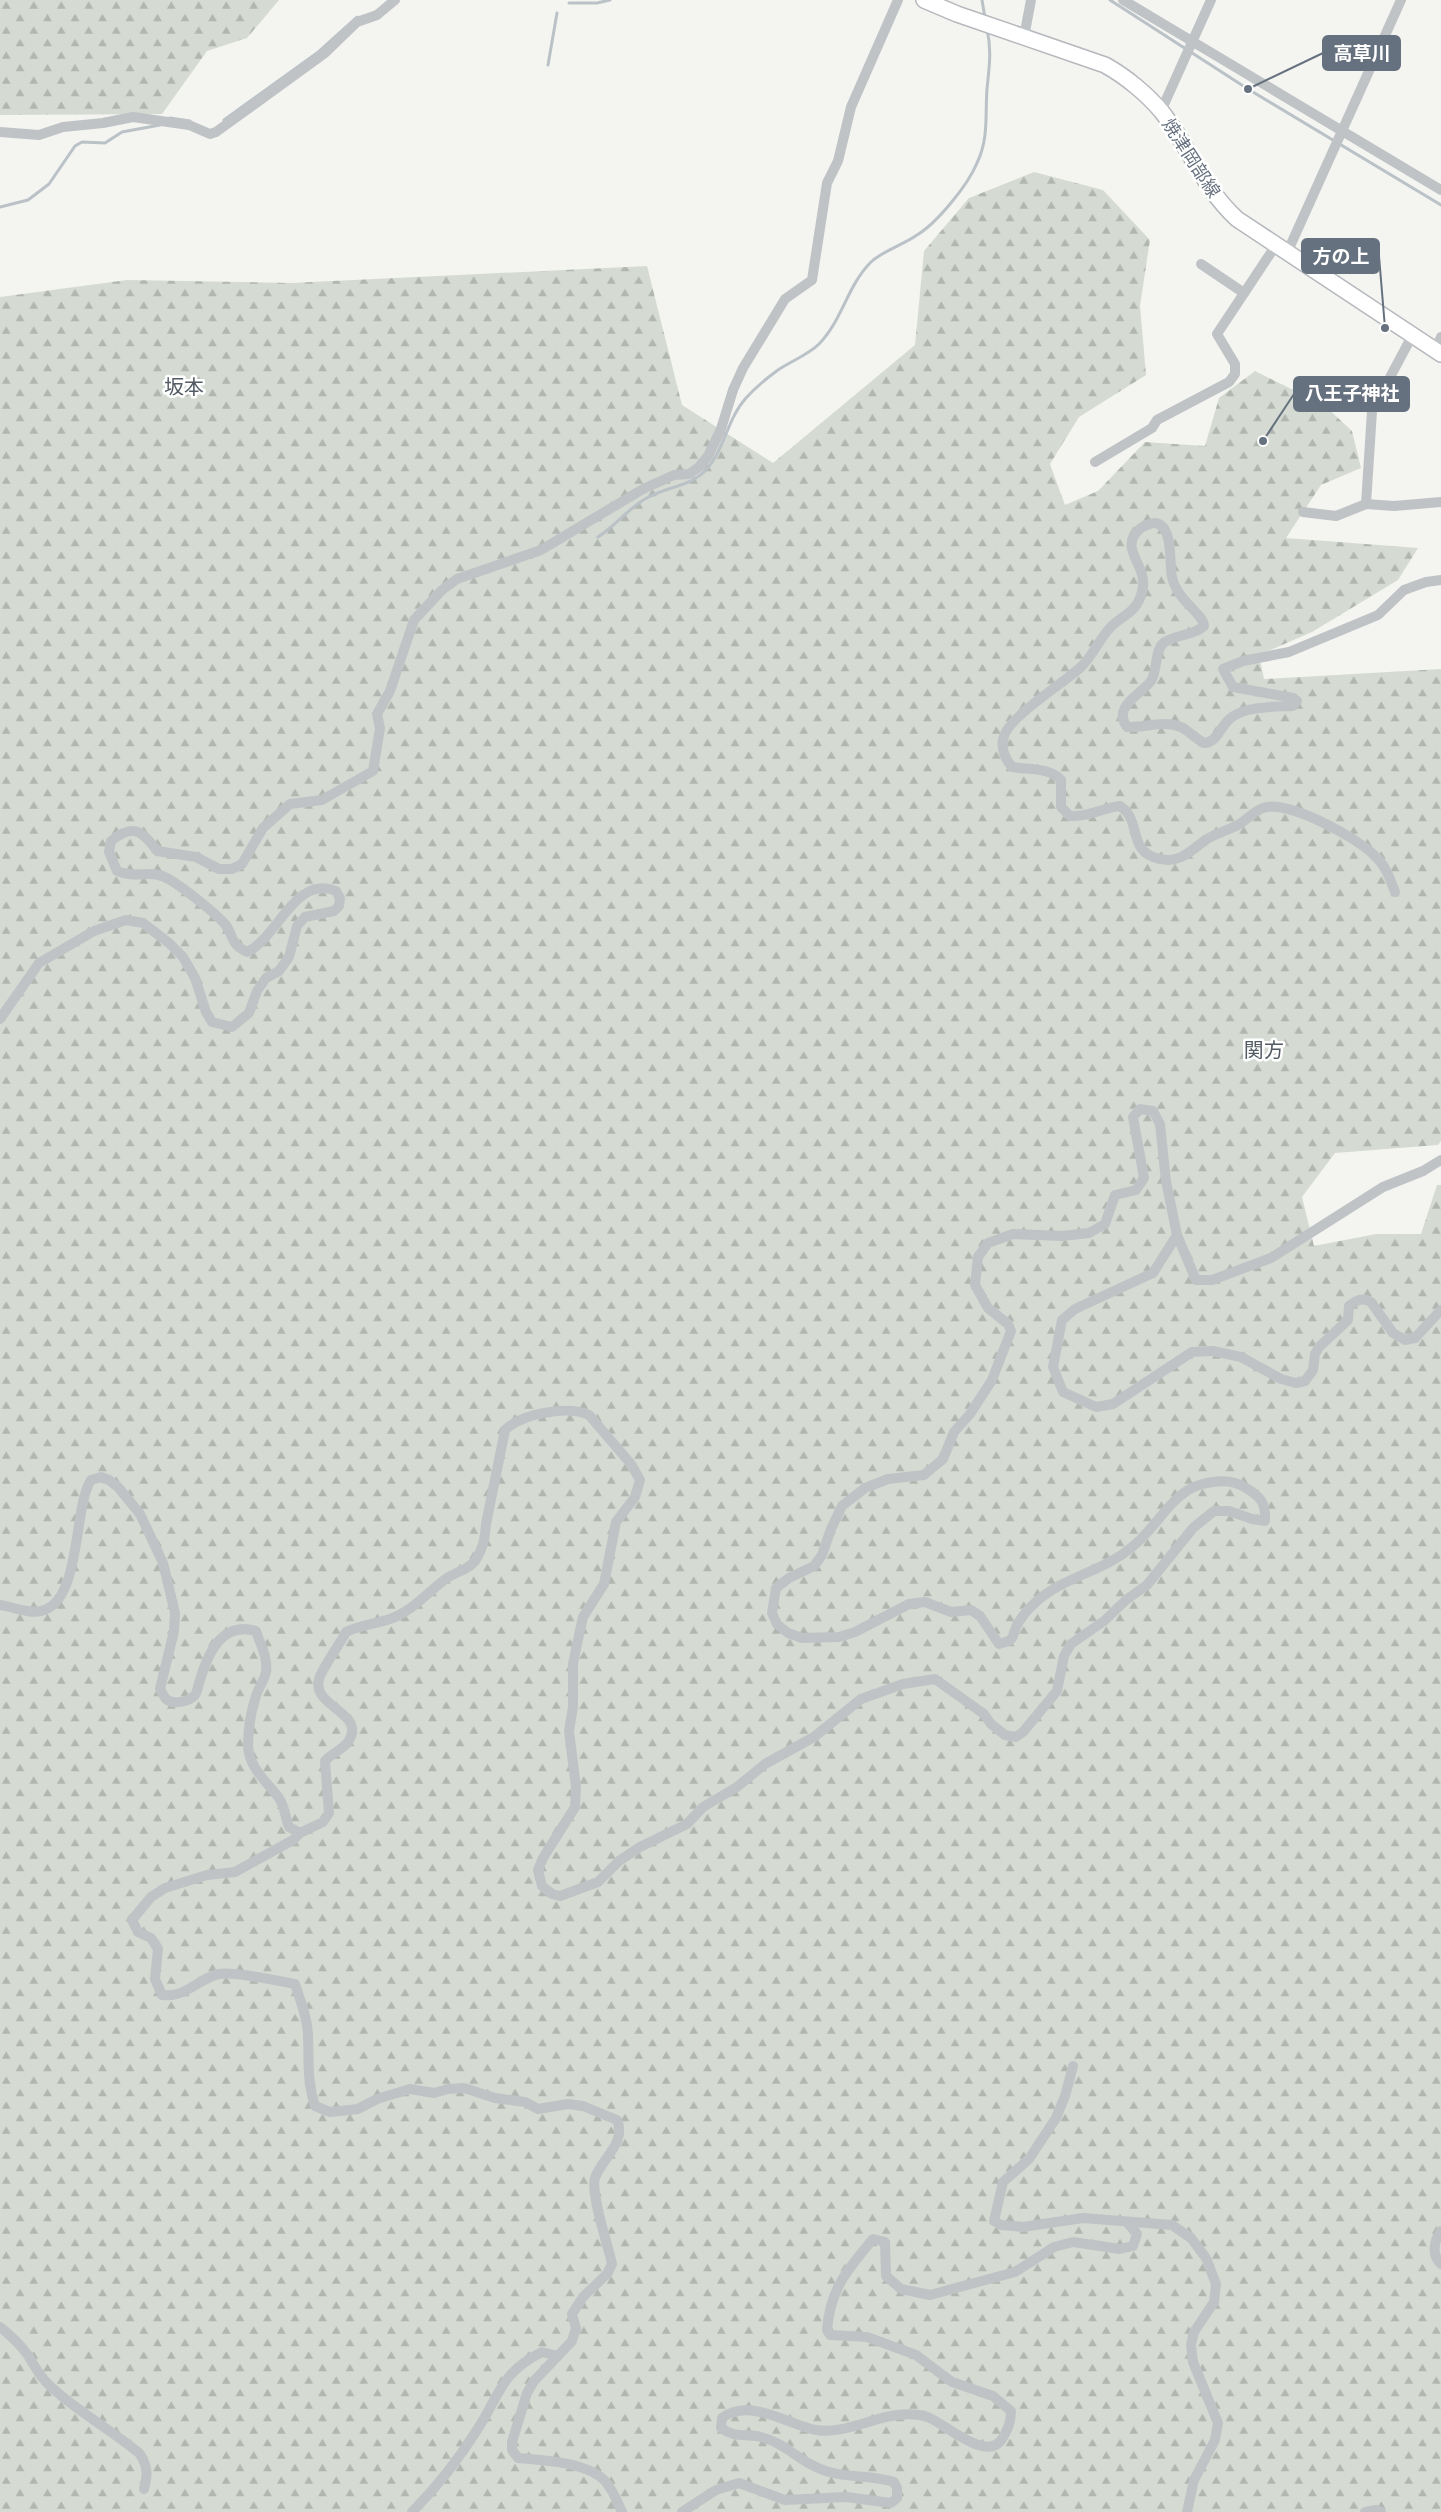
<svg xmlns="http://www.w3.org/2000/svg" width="1441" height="2512" font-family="'IBM Plex Sans','Noto Sans JP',sans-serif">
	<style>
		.forest { fill: url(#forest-firs) }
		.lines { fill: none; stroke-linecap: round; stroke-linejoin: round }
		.stream { stroke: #bac2c7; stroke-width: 3 }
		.secondary-casing { stroke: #b5b8bd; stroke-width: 18 }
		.minor { stroke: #c0c3c6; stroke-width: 10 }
		.secondary { stroke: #fff; stroke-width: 15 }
		.labels { text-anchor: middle; stroke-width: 5; stroke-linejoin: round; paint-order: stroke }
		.street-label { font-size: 18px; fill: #66717f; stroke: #fff }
		.quarter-label { font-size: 20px; fill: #535b65; stroke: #fff }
		.leader { fill: none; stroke: #66717f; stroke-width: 2 }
		.callout-dot { fill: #66717f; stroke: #fff; stroke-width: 2 }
		.callout { fill: #66717f; stroke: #66717f; stroke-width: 2 }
		.callout-label { font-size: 19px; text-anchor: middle; font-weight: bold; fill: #fff }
	</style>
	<defs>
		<pattern id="forest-firs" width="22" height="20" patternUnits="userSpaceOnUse" patternTransform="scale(1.25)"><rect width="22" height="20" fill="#d5dbd2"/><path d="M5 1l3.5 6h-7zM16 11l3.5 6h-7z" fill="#b1b6b0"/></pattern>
	</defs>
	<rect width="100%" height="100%" fill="#f4f4f1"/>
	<g class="forest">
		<path d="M0 0H279L247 38 207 51 162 114 0 115Z"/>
		<path d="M1034 172 1103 190 1150 240 1140 306 1146 375 1079 417 1050 464 1065 505 1098 491 1145 442 1205 446 1219 398 1255 371 1324 405 1352 431 1361 468 1321 485 1286 538 1418 548 1398 580 1312 632 1259 655 1264 679 1441 669V1141L1438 1145 1335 1153 1302 1197 1314 1246 1376 1234H1421L1437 1185H1441V2512H0V297L127 280 291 283 647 266 682 405 773 463 915 345 924 251 969 198Z"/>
	</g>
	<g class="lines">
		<g class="stream">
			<path d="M982 0 985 18"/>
			<path d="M1110 0 1248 89 1441 205"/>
			<path d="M569 3H597L610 0"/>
			<path d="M548 65 557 13"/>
			<path d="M170 118 190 121"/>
			<path d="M224 120 317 53 357 17"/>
			<path d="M0 207 28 200 49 184 75 146 82 142 105 143 122 132 160 125"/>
			<path d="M598 537C615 526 628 509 645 499 664 487 690 487 706 470 725 449 727 419 746 398 755 388 767 378 778 370 791 361 808 355 819 344 843 319 847 286 871 262 884 250 903 245 917 235 937 223 968 185 977 163 989 138 985 115 987 89 989 68 992 51 987 29"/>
		</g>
		<defs>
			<path id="secondary" d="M924 0 957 14 1105 65C1125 76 1147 94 1162 112 1189 147 1204 189 1237 219L1441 354"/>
		</defs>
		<use href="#secondary" class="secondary-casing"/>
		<g class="minor">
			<path d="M1123 0 1441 190"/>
			<path d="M1024 37 1031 0"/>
			<path d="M1161 111 1211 0"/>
			<path d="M0 132 39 135 63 127 103 123 133 117 189 125 210 134 216 132 325 53 357 22 377 15 395 0"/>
			<path d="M1287 253 1401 0"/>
			<path d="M1201 264 1244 293"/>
			<path d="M1435 350 1441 337"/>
			<path d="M1095 462 1152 428 1157 420 1229 382 1235 374V364L1217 334 1276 245"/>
			<path d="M1366 504 1372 411 1412 336"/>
			<path d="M1303 512 1336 516 1366 504 1394 506 1441 502"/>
			<path d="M1395 892C1390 879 1386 866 1375 856 1358 838 1287 799 1263 808 1254 811 1247 820 1238 825 1228 830 1217 833 1207 839 1192 849 1181 864 1160 859 1126 852 1143 821 1120 806 1102 808 1089 817 1070 816L1061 807V780C1049 767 1028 770 1012 767 1005 759 1000 747 1004 736 1010 716 1064 683 1082 666 1093 655 1099 640 1109 629 1119 617 1134 614 1140 598 1143 591 1144 582 1142 575 1138 558 1121 544 1141 528 1144 526 1151 523 1155 523 1174 525 1169 565 1172 577 1177 601 1203 613 1204 626 1193 636 1177 634 1165 642 1154 648 1158 671 1151 681 1140 695 1112 707 1127 727 1146 728 1163 720 1181 727 1189 731 1196 739 1204 743 1218 743 1221 724 1232 717 1248 706 1274 707 1293 706L1297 701 1293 698 1233 687 1223 669 1243 661 1289 652 1378 615 1404 590 1426 582 1441 580"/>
			<path d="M0 1019 39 963 94 931 126 920 143 923 169 943 183 957 195 978 206 1012 212 1022 232 1027 249 1013 257 991 266 978 279 971 289 957 297 926 305 917 334 911 339 906 340 898 336 891C295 874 278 938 247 952 228 943 235 935 224 923 213 911 186 890 172 881 151 867 138 880 117 871L109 852 111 841C133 823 143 831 157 851L196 857 219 869H232L242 864 263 828 290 804 322 800 373 771 380 728 377 714 390 691 414 620 442 590 457 579 541 550 643 489 674 475 689 474 699 467 708 456 721 429 733 390 743 368 785 299 812 280 827 183 838 161 851 107 898 0"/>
			<path d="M1177 1235 1153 1273 1075 1309 1062 1320 1053 1367 1063 1392 1096 1407 1113 1404 1192 1352 1213 1351 1241 1357 1281 1379 1296 1383 1305 1381 1313 1370 1315 1354 1319 1347 1348 1320 1349 1306C1357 1300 1362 1297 1371 1302L1393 1333 1405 1340 1415 1338 1441 1310"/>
			<path d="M0 1605C13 1607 29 1614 41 1611 82 1602 73 1507 91 1480L101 1477 109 1480 118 1487 140 1514 163 1563 175 1613 174 1631 160 1689C162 1692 164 1697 166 1699 173 1705 189 1702 195 1695 198 1691 198 1684 200 1680 208 1653 222 1621 256 1631 260 1644 268 1657 266 1671 265 1680 258 1688 256 1696 251 1711 248 1730 248 1746 249 1768 267 1782 279 1798 285 1807 285 1817 289 1827L300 1833 323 1822 329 1813 325 1761C332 1753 342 1750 348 1742 368 1713 311 1707 319 1679 321 1670 340 1644 346 1632 360 1625 375 1624 390 1619 411 1612 426 1594 443 1581 453 1572 466 1572 475 1561 483 1549 485 1538 486 1524L505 1430C521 1414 568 1405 589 1415L631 1464 640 1480 635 1497 616 1522 604 1584 583 1617 577 1644 573 1664V1707L569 1731 576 1787 575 1807 543 1858 538 1870 542 1886 552 1894 560 1896 598 1882 619 1861 640 1847 687 1824 703 1807 737 1787 765 1764 814 1737 861 1699 903 1684 935 1679 984 1714 991 1724 1005 1735 1016 1737 1023 1732 1057 1691 1064 1656 1071 1644 1104 1621 1126 1600 1147 1585 1193 1528 1214 1511H1229L1252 1519 1265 1521C1266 1503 1261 1497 1246 1488 1230 1477 1204 1481 1188 1490 1166 1504 1153 1531 1132 1547 1104 1571 1064 1577 1037 1601 1030 1607 1022 1616 1017 1625 1011 1638 1016 1640 999 1644L980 1616 971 1610 951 1612 925 1602 909 1604 855 1632 839 1637 802 1638 788 1633 777 1624 772 1613 776 1588 789 1578 814 1566 822 1555 831 1529 842 1506 865 1488 888 1479 924 1475 943 1459 954 1432 970 1414 992 1380 1011 1331 1008 1324 988 1308 975 1285 978 1257 988 1243 1013 1234 1062 1236 1089 1233 1105 1224 1115 1195 1136 1190 1144 1178 1133 1117 1140 1109 1153 1111 1160 1124 1166 1181 1177 1235 1196 1280H1212L1271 1258 1383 1187 1423 1171 1441 1160"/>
			<path d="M300 1833 293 1840 235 1872 207 1875 165 1888 151 1897 132 1920 138 1932 151 1938 158 1949 155 1979 162 1995C186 1998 197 1979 219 1974 234 1971 278 1981 295 1984 300 2000 308 2019 308 2036 309 2061 307 2082 315 2106L330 2112 358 2109 377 2099 410 2089 434 2093 448 2089 464 2088 495 2098 525 2102 538 2109 568 2104 583 2106 617 2120C627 2143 601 2159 595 2178 590 2193 608 2245 612 2264L607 2274 583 2297 572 2314 576 2328 572 2341 534 2381 527 2393 512 2442V2450L518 2458C542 2460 587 2462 605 2481 613 2490 617 2501 622 2512"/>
			<path d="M1073 2066 1065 2096 1056 2118 1029 2159 1003 2182 994 2221 1001 2225 1023 2227 1083 2218 1172 2225 1191 2238 1206 2258 1216 2284 1214 2302 1194 2332 1191 2345 1193 2362 1218 2423 1215 2440 1194 2480 1187 2512"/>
			<path d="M1441 2231C1434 2240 1431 2255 1441 2264"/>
			<path d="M0 2327C10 2335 20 2344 27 2354 35 2366 39 2376 50 2386 78 2412 110 2429 139 2453 148 2466 148 2474 144 2489"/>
			<path d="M412 2512C437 2487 458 2460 477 2430 500 2395 500 2373 542 2352L558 2356"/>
			<path d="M682 2512 716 2490 739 2483 785 2500 846 2497 891 2503 897 2498V2488L894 2482C873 2475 850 2478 829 2472 802 2465 787 2443 761 2437 744 2433 736 2439 721 2428L722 2418C750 2397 789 2425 816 2430 850 2436 885 2407 925 2416 943 2421 986 2464 1002 2439 1008 2429 1011 2422 1011 2411L993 2396 952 2382 916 2355 867 2337 830 2335 827 2330C830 2289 848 2269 873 2239L885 2242 886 2276 901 2289 930 2295 1015 2272 1054 2247 1073 2242 1120 2249 1133 2246 1137 2234 1127 2222"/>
			<path d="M1365 2512 1376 2510 1381 2512"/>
		</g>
		<use href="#secondary" class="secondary"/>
	</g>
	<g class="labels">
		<g class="street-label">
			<text transform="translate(1191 158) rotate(57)" y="6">焼津岡部線</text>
		</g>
		<g class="quarter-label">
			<text x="184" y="394">坂本</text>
			<text x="1264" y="1057">関方</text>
		</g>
	</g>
	<path class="leader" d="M1248 89L1323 53M1385 328L1379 256M1263 441L1294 394"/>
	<g class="callout-dot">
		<circle cx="1248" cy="89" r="5"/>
		<circle cx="1385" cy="328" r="5"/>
		<circle cx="1263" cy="441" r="5"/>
	</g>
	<g class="callout">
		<rect x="1323" y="36" width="77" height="34" rx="5"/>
		<rect x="1302" y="239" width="77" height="34" rx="5"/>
		<rect x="1294" y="377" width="115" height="34" rx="5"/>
	</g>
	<g class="callout-label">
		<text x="1362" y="60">高草川</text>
		<text x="1341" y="263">方の上</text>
		<text x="1352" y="400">八王子神社</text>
	</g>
</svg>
